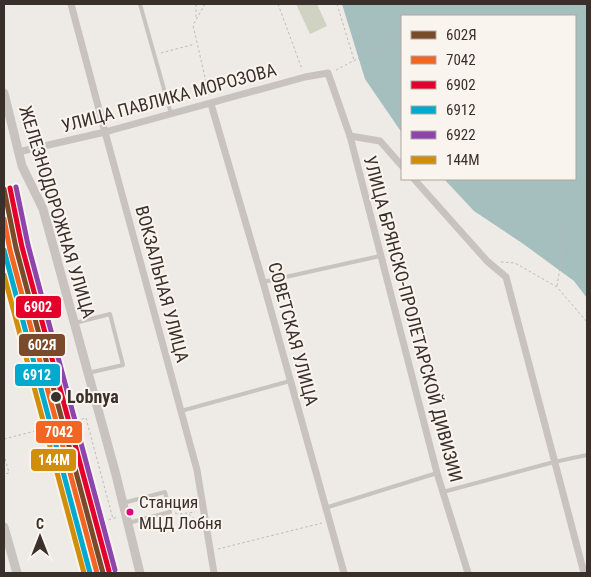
<svg xmlns="http://www.w3.org/2000/svg" width="591" height="577" font-family="'Roboto Condensed',sans-serif">
	<style>
		.green { fill: #d0d3c1 }
		.water { fill: #a4bfbe }
		.lines { fill: none; stroke-linecap: round; stroke-linejoin: round }
		.path { stroke: #c1bbb7; stroke-width: 1; stroke-dasharray: 2.5 2.5; stroke-linecap: butt }
		.service { stroke: #c8c3bf; stroke-width: 4 }
		.minor { stroke: #c8c3bf; stroke-width: 7 }
		.tertiary { stroke: #c8c3bf; stroke-width: 9 }
		.path-bridge { stroke: #c1bbb7; stroke-width: 1; stroke-dasharray: 2.5 2.5; stroke-linecap: butt }
		.rail-1-casing { stroke: #faf4ef; stroke-width: 9 }
		.rail-2-casing { stroke: #faf4ef; stroke-width: 9 }
		.rail-3-casing { stroke: #faf4ef; stroke-width: 9 }
		.rail-4-casing { stroke: #faf4ef; stroke-width: 9 }
		.rail-5-casing { stroke: #faf4ef; stroke-width: 9 }
		.rail-6-casing { stroke: #faf4ef; stroke-width: 9 }
		.rail-1 { stroke: #7a4b2a; stroke-width: 5 }
		.rail-2 { stroke: #f26522; stroke-width: 5 }
		.rail-3 { stroke: #e4002b; stroke-width: 5 }
		.rail-4 { stroke: #00a9ce; stroke-width: 5 }
		.rail-5 { stroke: #8e44ad; stroke-width: 5 }
		.rail-6 { stroke: #d18e09; stroke-width: 5 }
		.stop-dot { fill: #39302c; stroke: #faf4ef; stroke-width: 2 }
		.bus-dot { fill: #e5007d; stroke: #faf4ef; stroke-width: 2 }
		.labels { text-anchor: middle; stroke-width: 4; stroke-linejoin: round; paint-order: stroke }
		.bus-label { font-size: 17px; fill: #39302c; stroke: #faf4ef; text-anchor: start }
		.street-label { font-size: 18px; fill: #39302c; stroke: #faf4ef }
		.stop-label { font-size: 18px; font-weight: bold; fill: #39302c; stroke: #faf4ef; text-anchor: start }
		.line-badge { stroke: #faf4ef; stroke-width: 2 }
		.badge-label { font-size: 14px; text-anchor: middle; font-weight: bold; fill: #fff }
	</style>
	<rect width="100%" height="100%" fill="#eeeae6"/>
	<path class="green" d="M296 4H317L327 26 310 34Z"/>
	<path class="water" d="M342 4H587V298L574 281 522 243 474 211 444 179H575V16H402V133L365 79Z"/>
	<g class="lines">
		<g class="path">
			<path d="M205 4 193 25 209 95"/>
			<path d="M278 4 302 69"/>
			<path d="M337 4 354 60"/>
			<path d="M196 17V4"/>
			<path d="M161 53 195 44"/>
			<path d="M336 70 384 45 395 26"/>
			<path d="M4 246 5 250"/>
			<path d="M22 247 39 309 36 310 41 329 44 328 81 468 78 469 84 488 86 487 105 558"/>
			<path d="M501 262 515 263 557 287 587 322"/>
			<path d="M557 286 562 256V225"/>
			<path d="M39 309 41 308 46 328H44"/>
			<path d="M34 356 64 468H61L66 488 69 487 91 573"/>
			<path d="M61 393H63L76 447"/>
			<path d="M61 393 59 394 74 447"/>
			<path d="M45 398H43L59 451"/>
			<path d="M45 398 47 397 60 451"/>
			<path d="M86 418 113 519"/>
			<path d="M4 454 9 473 4 474"/>
			<path d="M64 468 66 467 71 486 70 487"/>
			<path d="M82 468H83L88 487H87"/>
			<path d="M175 513 179 514 195 512"/>
			<path d="M189 514 199 523"/>
			<path d="M218 549 322 523"/>
			<path d="M113 555 104 521 118 517"/>
		</g>
		<g class="service">
			<path d="M140 4 171 114"/>
			<path d="M263 282 380 256"/>
			<path d="M75 323 110 314 123 365 88 373"/>
			<path d="M181 411 290 381"/>
			<path d="M443 492 554 462 587 455"/>
			<path d="M123 503 165 492 170 512 128 523"/>
			<path d="M325 508 437 473"/>
		</g>
		<g class="minor">
			<path d="M71 4 105 132 197 470 214 573"/>
			<path d="M211 104 263 282 344 573"/>
			<path d="M350 136 380 141 402 166"/>
			<path d="M18 152 105 132 305 77 328 73 350 136 437 473 468 573"/>
			<path d="M414 179 487 261 506 277 584 573"/>
		</g>
		<g class="tertiary">
			<path d="M4 93 22 166 43 209 48 227 116 475 140 573"/>
			<path d="M4 527 17 573"/>
		</g>
		<path class="path-bridge" d="M4 439 86 418"/>
		<defs>
			<path id="rail-1" d="M4 189 16 248 103 573"/>
			<path id="rail-2" d="M4 219 10 250 97 573"/>
			<path id="rail-3" d="M10 188 22 247 109 571"/>
			<path id="rail-4" d="M4 250 90 573"/>
			<path id="rail-5" d="M16 187 28 245 115 570"/>
			<path id="rail-6" d="M4 275 84 573"/>
		</defs>
		<use href="#rail-1" class="rail-1-casing"/>
		<use href="#rail-2" class="rail-2-casing"/>
		<use href="#rail-3" class="rail-3-casing"/>
		<use href="#rail-4" class="rail-4-casing"/>
		<use href="#rail-5" class="rail-5-casing"/>
		<use href="#rail-6" class="rail-6-casing"/>
		<use href="#rail-1" class="rail-1"/>
		<use href="#rail-2" class="rail-2"/>
		<use href="#rail-3" class="rail-3"/>
		<use href="#rail-4" class="rail-4"/>
		<use href="#rail-5" class="rail-5"/>
		<use href="#rail-6" class="rail-6"/>
	</g>
	<circle class="stop-dot" cx="56" cy="397" r="6"/>
	<circle class="bus-dot" cx="130" cy="512" r="4.5"/>
	<g class="labels">
		<g class="bus-label">
			<text x="139" y="508">Станция<tspan x="139" dy="21">МЦД Лобня</tspan></text>
		</g>
		<g class="street-label">
			<text transform="translate(169 98) rotate(-15)" y="6">УЛИЦА ПАВЛИКА МОРОЗОВА</text>
			<text transform="translate(57 212) rotate(73)" y="6">ЖЕЛЕЗНОДОРОЖНАЯ УЛИЦА</text>
			<text transform="translate(162 284) rotate(75)" y="6">ВОКЗАЛЬНАЯ УЛИЦА</text>
			<text transform="translate(413 319) rotate(75)" y="6">УЛИЦА БРЯНСКО-ПРОЛЕТАРСКОЙ ДИВИЗИИ</text>
			<text transform="translate(293 334) rotate(75)" y="6">СОВЕТСКАЯ УЛИЦА</text>
		</g>
		<g class="stop-label">
			<text x="67" y="403">Lobnya</text>
		</g>
	</g>
	<g class="line-badge">
		<rect x="15" y="295" width="47" height="24" rx="5" fill="#e4002b"/>
		<rect x="18" y="333" width="48" height="24" rx="5" fill="#7a4b2a"/>
		<rect x="14" y="363" width="47" height="24" rx="5" fill="#00a9ce"/>
		<rect x="35" y="420" width="48" height="24" rx="5" fill="#f26522"/>
		<rect x="30" y="448" width="47" height="24" rx="5" fill="#d18e09"/>
	</g>
	<g class="badge-label">
		<text x="38" y="312">6902</text>
		<text x="42" y="350">602Я</text>
		<text x="37" y="380">6912</text>
		<text x="59" y="437">7042</text>
		<text x="54" y="465">144М</text>
	</g>
	<rect width="591" height="577" fill="none" stroke="#39302c" stroke-width="10"/>
	<rect x="401" y="15" width="175" height="165" fill="#faf4ef" stroke="#ada6a1"/>
	<rect x="411" y="31" width="25" height="8" fill="#7a4b2a" stroke="#ada6a1"/>
	<text x="446" y="40" font-size="15" fill="#39302c">602Я</text>
	<rect x="411" y="56" width="25" height="8" fill="#f26522" stroke="#ada6a1"/>
	<text x="446" y="65" font-size="15" fill="#39302c">7042</text>
	<rect x="411" y="81" width="25" height="8" fill="#e4002b" stroke="#ada6a1"/>
	<text x="446" y="90" font-size="15" fill="#39302c">6902</text>
	<rect x="411" y="106" width="25" height="8" fill="#00a9ce" stroke="#ada6a1"/>
	<text x="446" y="115" font-size="15" fill="#39302c">6912</text>
	<rect x="411" y="131" width="25" height="8" fill="#8e44ad" stroke="#ada6a1"/>
	<text x="446" y="140" font-size="15" fill="#39302c">6922</text>
	<rect x="411" y="156" width="25" height="8" fill="#d18e09" stroke="#ada6a1"/>
	<text x="446" y="165" font-size="15" fill="#39302c">144М</text>
	<g transform="translate(40 537)" stroke="#faf4ef" stroke-width="4" paint-order="stroke">
	<path d="M0-4L9 19L0 12L-9 19Z" fill="#39302c"/>
	<text y="-8" font-size="14" font-weight="bold" text-anchor="middle" fill="#39302c">С</text>
	</g>
</svg>
